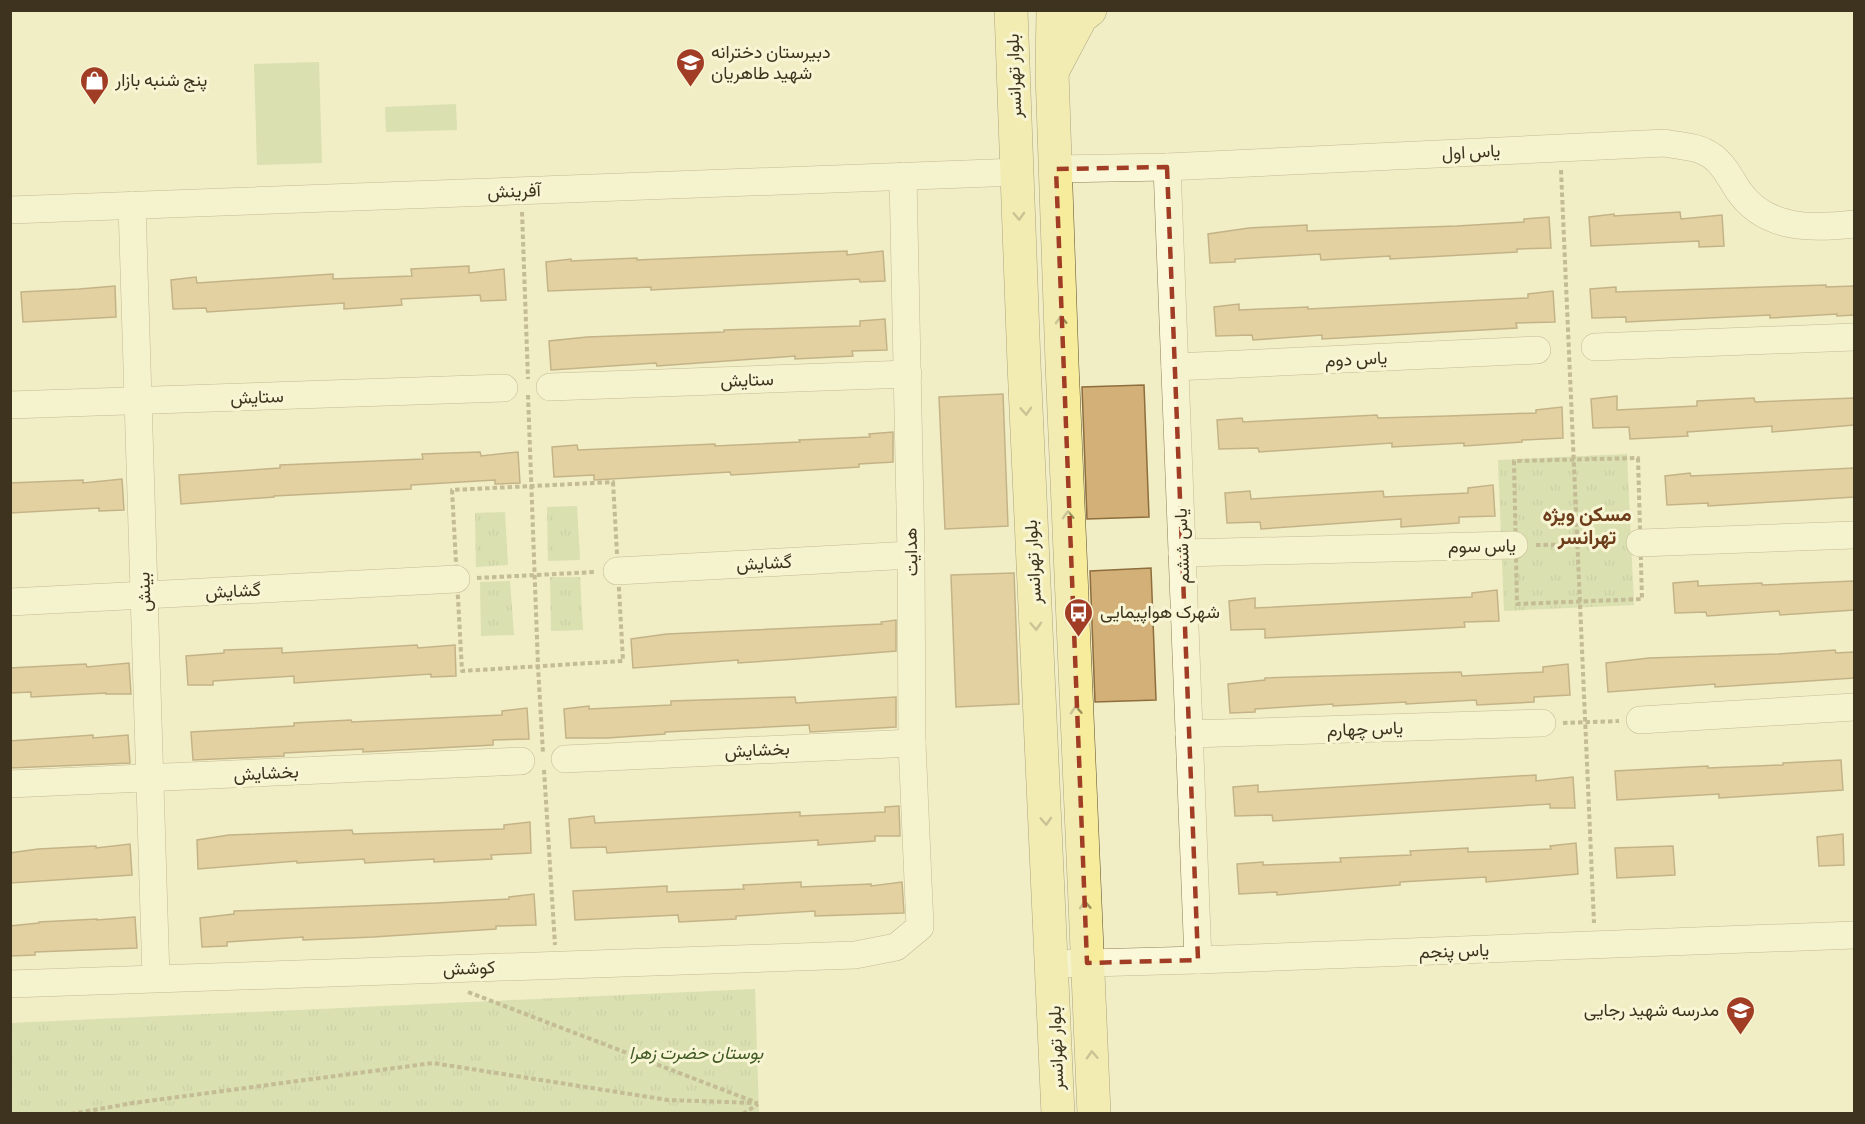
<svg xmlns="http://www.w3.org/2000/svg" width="1865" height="1124" font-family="Literata,Vazirmatn,serif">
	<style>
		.green { fill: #bed097 }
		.park { fill: url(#park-tufts) }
		.building { fill: #d2b078; stroke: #8e6e3d; stroke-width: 1.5 }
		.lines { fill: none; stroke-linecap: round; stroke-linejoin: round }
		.minor-casing { stroke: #8e8059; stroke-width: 28 }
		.major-casing { stroke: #5b4c2e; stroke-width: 34 }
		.path { stroke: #8e8059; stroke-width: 4; stroke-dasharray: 4.5 3; stroke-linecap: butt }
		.minor { stroke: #fbf8d9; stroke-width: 27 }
		.major { stroke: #f6ec9b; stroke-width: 33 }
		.oneway { stroke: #9a905c }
		.marked { fill: none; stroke: #a13d25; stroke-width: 4.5; stroke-dasharray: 12 8; stroke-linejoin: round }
		.labels { text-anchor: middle; stroke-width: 6; stroke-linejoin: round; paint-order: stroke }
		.poi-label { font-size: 18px; fill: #3d331e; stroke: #f8f5d5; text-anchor: start }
		.street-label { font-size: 18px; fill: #3d331e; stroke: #f8f5d5 }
		.park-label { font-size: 18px; font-style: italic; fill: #415a23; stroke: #f8f5d5 }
		.neighbourhood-label { font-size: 20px; font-weight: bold; fill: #6c3c1b; stroke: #f8f5d5 }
	</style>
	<defs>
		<pattern id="park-tufts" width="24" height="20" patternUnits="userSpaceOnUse" patternTransform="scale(1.5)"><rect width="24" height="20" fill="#bed097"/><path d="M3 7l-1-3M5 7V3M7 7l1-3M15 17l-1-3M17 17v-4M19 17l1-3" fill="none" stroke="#a4b382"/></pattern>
	</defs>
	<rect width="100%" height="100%" fill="#f1edc5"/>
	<g class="green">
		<path d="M319 62 322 163 257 165 254 64Z"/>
		<path d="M456 104 457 130 386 132 385 107Z"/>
	</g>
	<g class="park">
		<path d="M1627 454 1634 605 1504 611 1498 460Z"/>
		<path d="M577 506 580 560 548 561 547 507Z"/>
		<path d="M505 512 508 565 476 567 475 513Z"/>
		<path d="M550 577H580L583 630 551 631Z"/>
		<path d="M510 581 514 635 481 636 480 582Z"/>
		<path d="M755 989 759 1113H11V1023Z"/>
	</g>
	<g class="building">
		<path d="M1680 212 1681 219 1722 215 1724 246 1699 247V241L1591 246 1589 217 1614 214V216Z"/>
		<path d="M1549 217 1551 248 1517 249V252L1390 259V256L1321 260 1320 254 1235 259V262L1210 263 1208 234 1249 228 1307 225V231L1457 226 1524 222V219Z"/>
		<path d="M847 251V255L883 251 885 281 860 282 859 279 651 290V287L548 291 546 262 571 259V261L637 258V260Z"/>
		<path d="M469 266V273L504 269 506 300 481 301 480 295 401 299 402 305 344 309V303L207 312 206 308 173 309 171 280 196 277 197 283 333 274V279L412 276 411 269Z"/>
		<path d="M1826 285V287L1854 286V315L1837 316V314L1770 318V315L1626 322V317L1592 318 1590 289 1616 287V292Z"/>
		<path d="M115 286 116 317 23 322 21 292 79 289Z"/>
		<path d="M1553 291 1555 322 1516 323 1517 328 1322 339V335L1253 340 1252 335 1216 336 1214 307 1239 304V310L1308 307V309L1528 298V294Z"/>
		<path d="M885 319 887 350 852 351 853 356 795 359V356L657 366 656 363 551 370 549 341 587 337 724 332V330L860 326V321Z"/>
		<path d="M1144 385 1149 517 1087 519 1082 387Z"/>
		<path d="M1003 394 1008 526 945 529 939 397Z"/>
		<path d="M1617 396V410L1697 406V401L1754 398 1755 402 1854 398V425L1772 432V426L1687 432 1688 436 1630 439 1629 427 1593 428 1591 399Z"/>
		<path d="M1562 407 1563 438 1522 440V442L1464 446V443L1392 447V443L1259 452 1258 448 1219 449 1217 420 1242 418 1243 422 1377 415 1378 418 1448 416 1536 413V410Z"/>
		<path d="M893 432V462L859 464V467L731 475 730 472 594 480V475L554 477 552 447 577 445 578 450 715 444V446L800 442 799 440 870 437 869 434Z"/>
		<path d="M480 452 481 456 518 452 520 483 495 484V480L411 485V489L274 496V497L181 504 179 475 280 468V465L423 459 422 454Z"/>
		<path d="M1854 468V497L1708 506V503L1667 505 1665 476 1690 473 1691 476Z"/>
		<path d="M122 479 124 510 99 511V508L10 513V483L83 480V483Z"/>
		<path d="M1493 485 1495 516 1459 517V523L1401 527V519L1261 529 1260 522 1227 523 1225 493 1250 491 1251 499 1383 491 1384 497 1468 493V488Z"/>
		<path d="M1151 568 1156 700 1095 702 1090 571Z"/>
		<path d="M1014 573 1019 704 956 707 951 575Z"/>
		<path d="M1698 581V586L1762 583V585L1854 581V610L1780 615 1779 611 1707 616 1706 612 1675 613 1673 583Z"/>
		<path d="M1497 590 1499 621 1464 622 1465 627 1265 638V629L1231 630 1229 601 1255 598V608L1472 597V593Z"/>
		<path d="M896 620V651L796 659 738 663V660L633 668 631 639 667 634 882 624 881 622Z"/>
		<path d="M417 645 418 648 455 645 456 676 431 677V674L294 683V676L213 681V685H188L186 656 224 653V650L282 648V653Z"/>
		<path d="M1835 650 1836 653 1854 652V678L1715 687V684L1608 692 1606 663 1649 658 1778 654Z"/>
		<path d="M129 663 131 694H106V693L31 697V692L10 693V668L86 664 87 667Z"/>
		<path d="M1568 664 1570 695 1534 697V702L1477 705 1476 700 1406 704V702L1333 706V704L1255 709V712L1230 713 1228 684 1265 680V678L1461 672 1462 676 1543 672V667Z"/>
		<path d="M795 697 796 703 896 697V727L810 732 809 725 665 732V734L607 738H566L564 709 589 706V709L671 705V701Z"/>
		<path d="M527 708 529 739 493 740V745L363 752V749L284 753V756L193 760 191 732 294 726V723L351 720 352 722 502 715V711Z"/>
		<path d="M93 735V738L128 735 130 763 10 768V741Z"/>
		<path d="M1841 760 1843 790 1719 798V794L1617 800 1615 771 1708 766V768L1783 765V763Z"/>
		<path d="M1536 775V781L1573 777 1575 808H1550V804L1273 821 1272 815 1235 816 1233 787 1258 785V792Z"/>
		<path d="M899 806 900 836H875V841L818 845V840L607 853 606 847 571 848 569 819 594 816 595 823 800 812V816L885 812V807Z"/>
		<path d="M530 822 531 853 491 855 492 859 434 862V859L365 863 364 859 297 863V861L198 869 197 840 229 835 352 830 353 834 504 829V825Z"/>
		<path d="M1843 834 1844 865 1819 866 1817 837Z"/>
		<path d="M1576 843 1578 874 1486 882V877L1400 882V885L1277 895V892L1239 894 1237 864 1263 862V865L1341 862 1340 858 1411 855 1410 851 1468 848V852L1551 849 1550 846Z"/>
		<path d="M130 844 132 875 10 883V853L38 849 96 846V848Z"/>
		<path d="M1673 846 1675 875 1617 878 1615 848Z"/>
		<path d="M801 882V887L871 884V886L902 882 904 913 815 916V911L736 916V919L679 922 678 915 575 920 573 891 667 886V892L744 889 743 885Z"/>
		<path d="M534 894 536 925 496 926V929L373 937 303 940V937L227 942V946L202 947 200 918 234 914V911L436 903 509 899V897Z"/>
		<path d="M135 917 137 948 35 952V955L10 956V926L39 923V922L97 919V920Z"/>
	</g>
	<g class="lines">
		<defs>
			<g id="minor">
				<path d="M1167 167 1198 960"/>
				<path d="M1056 169 1167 167 1665 143C1677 146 1695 146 1705 152 1721 159 1729 176 1738 190 1765 230 1812 229 1854 224"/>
				<path d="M132 205 156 978"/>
				<path d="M10 210 1018 172"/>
				<path d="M1595 347 1854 337"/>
				<path d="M1175 367 1537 350"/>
				<path d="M550 387 908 374"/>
				<path d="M10 405 504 388"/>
				<path d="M1640 543 1854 535"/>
				<path d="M1182 553 1514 545"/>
				<path d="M617 571 911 555"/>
				<path d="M10 602 456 579"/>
				<path d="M1640 720 1854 707"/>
				<path d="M1189 734 1542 723"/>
				<path d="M565 759 912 743"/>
				<path d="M10 784 521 761"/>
				<path d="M1053 964 1198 960 1854 935"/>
				<path d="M10 984 855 955 896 947 920 927 912 743 911 555 903 176"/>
			</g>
			<g id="major">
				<path d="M1011 10 1024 364 1058 1114"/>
				<path d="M1053 10 1052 72 1062 363 1094 1114"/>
				<path d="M1054 68 1081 17 1090 10"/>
			</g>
		</defs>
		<use href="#minor" class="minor-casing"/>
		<use href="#major" class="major-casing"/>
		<g class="path">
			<path d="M1561 170 1594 923"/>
			<path d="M522 212 528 379"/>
			<path d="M528 395 538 666 543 753"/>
			<path d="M1638 458 1642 599 1517 604 1514 461Z"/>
			<path d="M613 482 623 661 462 671 452 490Z"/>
			<path d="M1536 545 1618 544"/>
			<path d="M477 578 596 572"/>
			<path d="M1563 723 1619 721"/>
			<path d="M544 770 555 945"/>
			<path d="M468 992 755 1102"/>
			<path d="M71 1114 133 1103 433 1063 668 1100 758 1103"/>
			<path d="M743 1114 758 1104"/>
		</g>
		<use href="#minor" class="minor"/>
		<use href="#major" class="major"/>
	</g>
	<defs><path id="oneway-chevron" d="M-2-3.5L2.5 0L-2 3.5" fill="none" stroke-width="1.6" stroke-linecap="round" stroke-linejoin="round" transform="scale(1.5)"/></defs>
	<g class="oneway">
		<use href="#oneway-chevron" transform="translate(1019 216) rotate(88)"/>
		<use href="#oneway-chevron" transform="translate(1061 320) rotate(-92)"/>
		<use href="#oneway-chevron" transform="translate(1026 411) rotate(87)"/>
		<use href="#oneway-chevron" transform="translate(1068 515) rotate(-92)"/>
		<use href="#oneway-chevron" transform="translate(1036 626) rotate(87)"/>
		<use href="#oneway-chevron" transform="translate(1076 710) rotate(-93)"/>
		<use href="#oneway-chevron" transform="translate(1046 821) rotate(87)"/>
		<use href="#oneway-chevron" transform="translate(1085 905) rotate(-93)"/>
		<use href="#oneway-chevron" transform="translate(1092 1055) rotate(-93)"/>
	</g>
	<path d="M0 0H1865V1124H0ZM1167 167 1198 960 1087 963 1056 169Z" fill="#f1edc5" fill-opacity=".55" fill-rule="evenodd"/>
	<path class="marked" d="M1167 167 1198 960 1087 963 1056 169Z"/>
	<defs>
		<symbol id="school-pin" viewBox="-11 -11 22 30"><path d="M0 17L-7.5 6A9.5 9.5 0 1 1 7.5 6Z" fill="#a13d25" stroke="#f8f5d5"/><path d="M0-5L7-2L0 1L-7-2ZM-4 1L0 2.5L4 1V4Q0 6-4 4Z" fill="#fff"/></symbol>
		<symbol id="shop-pin" viewBox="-11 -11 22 30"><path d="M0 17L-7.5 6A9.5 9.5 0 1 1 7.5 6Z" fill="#a13d25" stroke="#f8f5d5"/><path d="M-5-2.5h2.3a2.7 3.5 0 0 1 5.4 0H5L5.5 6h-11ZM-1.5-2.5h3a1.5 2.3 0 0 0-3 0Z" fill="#fff"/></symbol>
		<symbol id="bus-pin" viewBox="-11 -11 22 30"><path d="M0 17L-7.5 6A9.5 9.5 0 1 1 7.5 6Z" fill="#a13d25" stroke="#f8f5d5"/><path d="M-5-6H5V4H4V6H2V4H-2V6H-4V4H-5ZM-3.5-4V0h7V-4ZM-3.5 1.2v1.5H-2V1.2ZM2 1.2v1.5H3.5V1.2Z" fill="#fff"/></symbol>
	</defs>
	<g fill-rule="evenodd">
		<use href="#school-pin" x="674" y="46" width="33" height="45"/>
		<use href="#shop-pin" x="78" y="64" width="33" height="45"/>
		<use href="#bus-pin" x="1062" y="596" width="33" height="45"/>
		<use href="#school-pin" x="1724" y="994" width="33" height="45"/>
	</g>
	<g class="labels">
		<g class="poi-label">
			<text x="711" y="58">دبیرستان دخترانه<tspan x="711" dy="21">شهید طاهریان</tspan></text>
			<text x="115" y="86">پنج شنبه بازار</text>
			<text x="1100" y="618">شهرک هواپیمایی</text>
			<text x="1719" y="1016" text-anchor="end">مدرسه شهید رجایی</text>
		</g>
		<g class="street-label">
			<text transform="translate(1014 76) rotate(-92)" y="6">بلوار تهرانسر</text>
			<text transform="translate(1471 152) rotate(-3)" y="6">یاس اول</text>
			<text transform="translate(514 191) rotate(-2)" y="6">آفرینش</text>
			<text transform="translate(1356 359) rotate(-3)" y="6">یاس دوم</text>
			<text transform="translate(747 380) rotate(-2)" y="6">ستایش</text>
			<text transform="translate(257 397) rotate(-2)" y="6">ستایش</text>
			<text transform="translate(1182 546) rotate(-92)" y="6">یاس ششم</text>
			<text transform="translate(1482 546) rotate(-1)" y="6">یاس سوم</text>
			<text transform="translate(911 552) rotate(-91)" y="6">هدایت</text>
			<text transform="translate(1033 562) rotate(-93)" y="6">بلوار تهرانسر</text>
			<text transform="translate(764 563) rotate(-3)" y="6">گشایش</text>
			<text transform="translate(233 591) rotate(-3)" y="6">گشایش</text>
			<text transform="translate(144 592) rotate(-92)" y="6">بینش</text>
			<text transform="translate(1365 729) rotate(-2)" y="6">یاس چهارم</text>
			<text transform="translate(757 750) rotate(-3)" y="6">بخشایش</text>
			<text transform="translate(266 773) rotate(-3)" y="6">بخشایش</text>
			<text transform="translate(1454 951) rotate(-2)" y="6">یاس پنجم</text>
			<text transform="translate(469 968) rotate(-2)" y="6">کوشش</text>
			<text transform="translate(1056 1048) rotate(-92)" y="6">بلوار تهرانسر</text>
		</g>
		<g class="park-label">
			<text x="696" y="1059">بوستان حضرت زهرا</text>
		</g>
		<g class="neighbourhood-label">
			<text x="1587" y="521">مسکن ویژه<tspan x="1587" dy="23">تهرانسر</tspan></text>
		</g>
	</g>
	<rect width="1865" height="1124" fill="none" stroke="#3d331e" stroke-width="24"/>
</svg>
